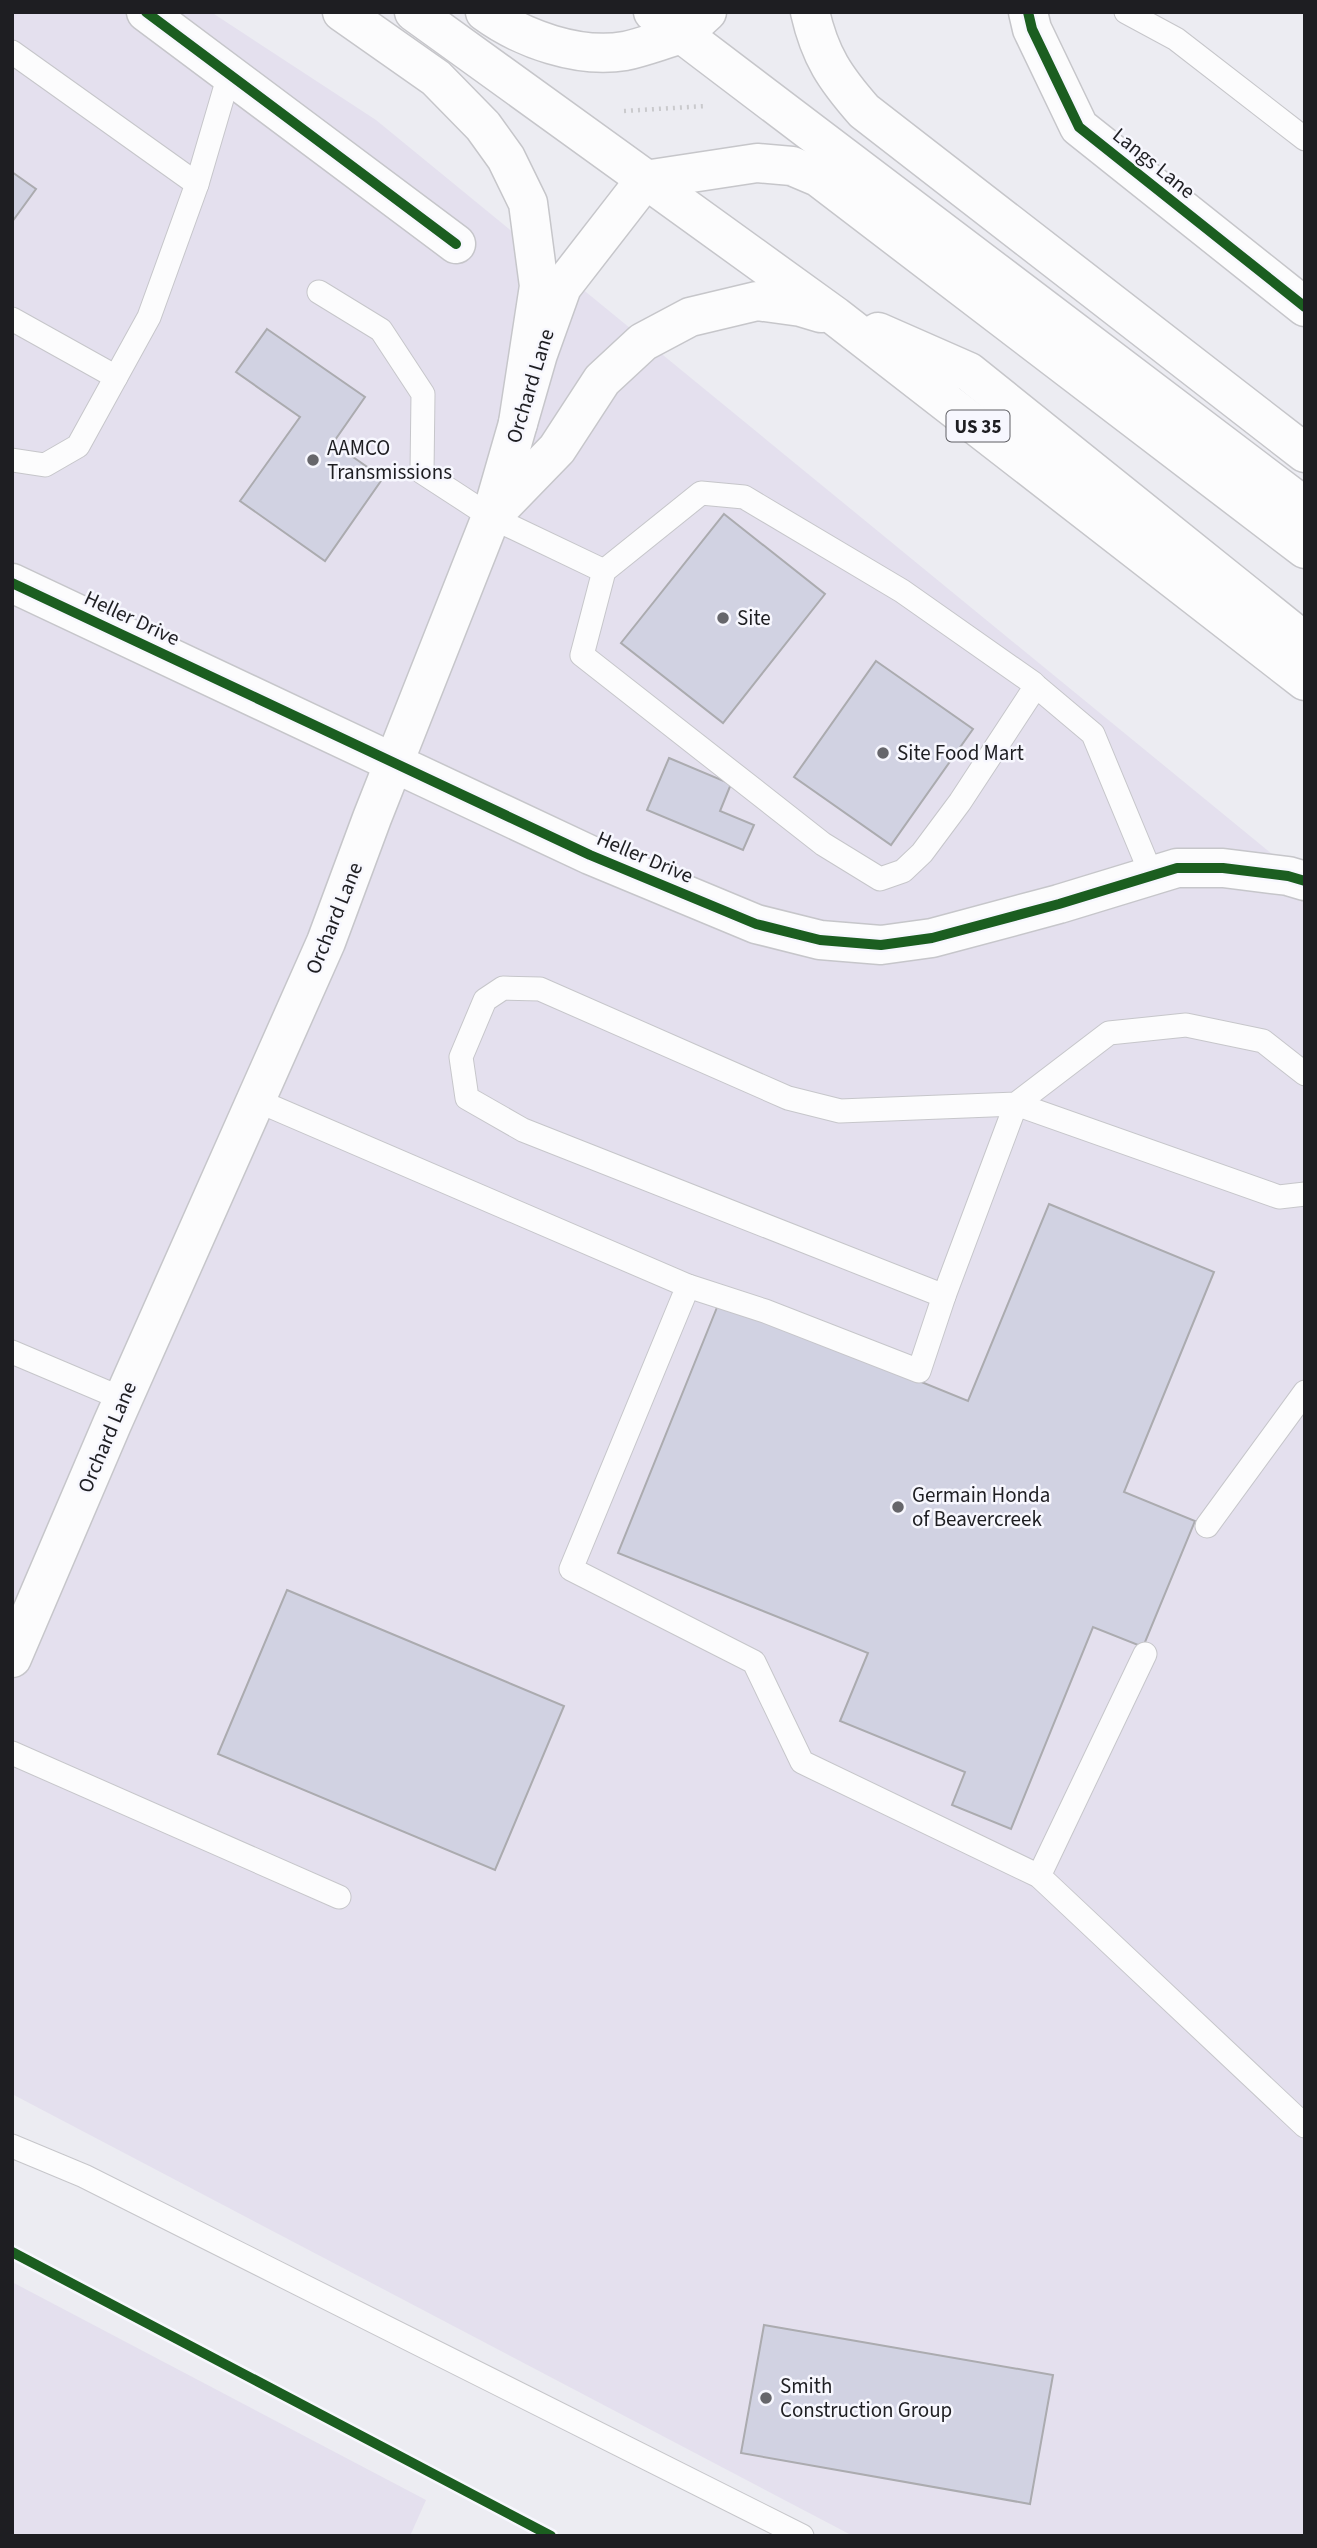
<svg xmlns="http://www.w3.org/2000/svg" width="1317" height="2548" font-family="'Source Sans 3',sans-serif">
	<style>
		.commercial { fill: #e4e0ee }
		.building { fill: #d1d2e2; stroke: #ababaf; stroke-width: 2 }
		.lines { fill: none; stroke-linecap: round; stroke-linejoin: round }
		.service-casing { stroke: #c6c6ca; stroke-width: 25 }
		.minor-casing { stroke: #c6c6ca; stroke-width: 41 }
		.tertiary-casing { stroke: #c6c6ca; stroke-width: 41 }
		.secondary-casing { stroke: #c6c6ca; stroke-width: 41 }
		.trunk-casing { stroke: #c6c6ca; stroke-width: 41 }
		.path { stroke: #cacacd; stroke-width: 4.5; stroke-dasharray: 2 5; stroke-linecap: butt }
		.service { stroke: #fcfcfd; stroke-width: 23 }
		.minor { stroke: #fcfcfd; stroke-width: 38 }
		.tertiary { stroke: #fcfcfd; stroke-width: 38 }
		.secondary { stroke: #fcfcfd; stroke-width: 38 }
		.trunk { stroke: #fcfcfd; stroke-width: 38 }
		.cycleway-casing { stroke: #f7f7fe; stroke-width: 15 }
		.cycleway { stroke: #1b5e20; stroke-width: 10 }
		.poi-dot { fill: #66666b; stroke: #f7f7fe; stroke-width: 2.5 }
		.labels { text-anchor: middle; stroke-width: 5; stroke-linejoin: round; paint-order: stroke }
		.shield { fill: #f7f7fe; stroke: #5f5f64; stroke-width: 2 }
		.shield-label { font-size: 19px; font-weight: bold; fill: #1e1e22 }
		.street-label { font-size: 21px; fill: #1e1e22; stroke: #f7f7fe }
		.poi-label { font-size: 21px; fill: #1e1e22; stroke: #f7f7fe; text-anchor: start }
	</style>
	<rect width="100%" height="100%" fill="#ececf2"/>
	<g class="commercial">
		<path d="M12 12H211L376 120 1305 881V2536H853L12 2094Z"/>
		<path d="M12 2282 426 2500 410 2536H12Z"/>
	</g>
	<g class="building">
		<path d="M12 172 36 189 12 222Z"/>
		<path d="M267 329 365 397 333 443 383 478 325 561 240 501 300 417 236 372Z"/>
		<path d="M724 514 825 594 723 723 621 643Z"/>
		<path d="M876 661 973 729 891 845 794 777Z"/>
		<path d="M669 758 731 784 720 811 754 825 743 850 647 810Z"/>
		<path d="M1049 1204 1214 1272 1124 1492 1195 1521 1143 1647 1093 1627 1011 1829 952 1805 965 1772 840 1721 868 1653 618 1553 720 1300 968 1401Z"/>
		<path d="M287 1590 564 1706 495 1870 218 1754Z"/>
		<path d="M764 2325 1053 2375 1030 2504 741 2453Z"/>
	</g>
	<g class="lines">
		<defs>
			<g id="service">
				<path d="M1126 12 1176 39 1305 139"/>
				<path d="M12 52 197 184"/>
				<path d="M319 292 381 330 423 394 422 472 491 517 604 571"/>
				<path d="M12 319 116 377"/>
				<path d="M12 460 45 465 78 446 149 317 197 184 229 75"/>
				<path d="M1036 686 960 802 922 853 903 871 880 879 823 844 582 655 604 571 701 493 744 497 902 591 1033 683 1036 686 1093 734 1152 876"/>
				<path d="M256 1100 688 1286 571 1569 754 1662 802 1762 1039 1876 1305 2126"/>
				<path d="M688 1286 765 1311 919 1371 944 1296 1016 1104 1279 1197 1305 1194"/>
				<path d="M944 1296 523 1130 467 1098 461 1057 485 1000 503 988 540 989 788 1098 840 1111 1016 1104 1109 1033 1186 1025 1263 1041 1305 1074"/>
				<path d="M12 1352 123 1399"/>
				<path d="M1207 1526 1305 1392"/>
				<path d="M12 1753 339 1897"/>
				<path d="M1039 1876 1145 1654"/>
				<path d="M12 2146 84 2176 802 2536"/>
			</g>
			<g id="minor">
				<path d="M146 12 456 244"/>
				<path d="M1028 12 1032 29 1079 127 1305 307"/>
				<path d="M12 583 394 763"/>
			</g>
			<g id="tertiary">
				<path d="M683 34 707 12"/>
				<path d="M394 763 590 855 756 924 820 940 881 945 932 938 1059 904 1177 868H1223L1288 876 1305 881"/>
			</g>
			<path id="secondary" d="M12 1658 112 1424 326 942 372 818 491 517 538 354 562 287 645 180"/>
			<g id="trunk">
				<path d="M342 12 436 78 483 126 506 158 528 203 539 286 518 423"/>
				<path d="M414 12 835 316 1305 681"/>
				<path d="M485 12C522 39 579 59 625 51 644 47 664 39 683 34"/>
				<path d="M653 12 1305 507"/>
				<path d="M810 12C820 56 835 78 864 111L1305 453"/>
				<path d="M645 180 757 163 792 166 818 177 1305 549"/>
				<path d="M878 332 969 372 1305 642"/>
				<path d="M491 517 557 449 602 380 643 342 690 317 757 301 801 307 821 313"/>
			</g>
		</defs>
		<use href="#service" class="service-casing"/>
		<use href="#minor" class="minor-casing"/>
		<use href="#tertiary" class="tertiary-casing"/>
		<use href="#secondary" class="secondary-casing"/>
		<use href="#trunk" class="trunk-casing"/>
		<path class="path" d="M624 111 706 106"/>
		<use href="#service" class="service"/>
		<use href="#minor" class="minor"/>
		<use href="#tertiary" class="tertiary"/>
		<use href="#secondary" class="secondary"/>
		<use href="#trunk" class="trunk"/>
		<defs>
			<g id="cycleway">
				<path d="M146 12 456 244"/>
				<path d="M1028 12 1032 29 1079 127 1305 307"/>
				<path d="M12 583 590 855 756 924 820 940 881 945 932 938 1059 904 1177 868H1223L1288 876 1305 881"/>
				<path d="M12 2252 551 2536"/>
			</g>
		</defs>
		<use href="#cycleway" class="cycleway-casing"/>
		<use href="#cycleway" class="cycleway"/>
	</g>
	<g class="poi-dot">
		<circle cx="313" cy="460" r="7"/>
		<circle cx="723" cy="618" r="7"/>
		<circle cx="883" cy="753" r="7"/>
		<circle cx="898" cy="1507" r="7"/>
		<circle cx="766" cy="2398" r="7"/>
	</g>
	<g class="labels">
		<rect class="shield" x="946.5" y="410.5" width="63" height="31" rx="5"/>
		<g class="shield-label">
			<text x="978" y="433">US 35</text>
		</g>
		<g class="street-label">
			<text transform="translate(1154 163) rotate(39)" y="7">Langs Lane</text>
			<text transform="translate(530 386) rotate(-73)" y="7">Orchard Lane</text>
			<text transform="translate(132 618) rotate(25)" y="7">Heller Drive</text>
			<text transform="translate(645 857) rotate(23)" y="7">Heller Drive</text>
			<text transform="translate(334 918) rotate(-68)" y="7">Orchard Lane</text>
			<text transform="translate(107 1437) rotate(-67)" y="7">Orchard Lane</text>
		</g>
		<g class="poi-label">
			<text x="327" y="455">AAMCO<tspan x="327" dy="24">Transmissions</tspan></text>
			<text x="737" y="625">Site</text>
			<text x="897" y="760">Site Food Mart</text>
			<text x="912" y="1502">Germain Honda<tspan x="912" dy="24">of Beavercreek</tspan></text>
			<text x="780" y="2393">Smith<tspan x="780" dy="24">Construction Group</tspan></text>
		</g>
	</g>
	<rect width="1317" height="2548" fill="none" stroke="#1e1e22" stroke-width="28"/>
</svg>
